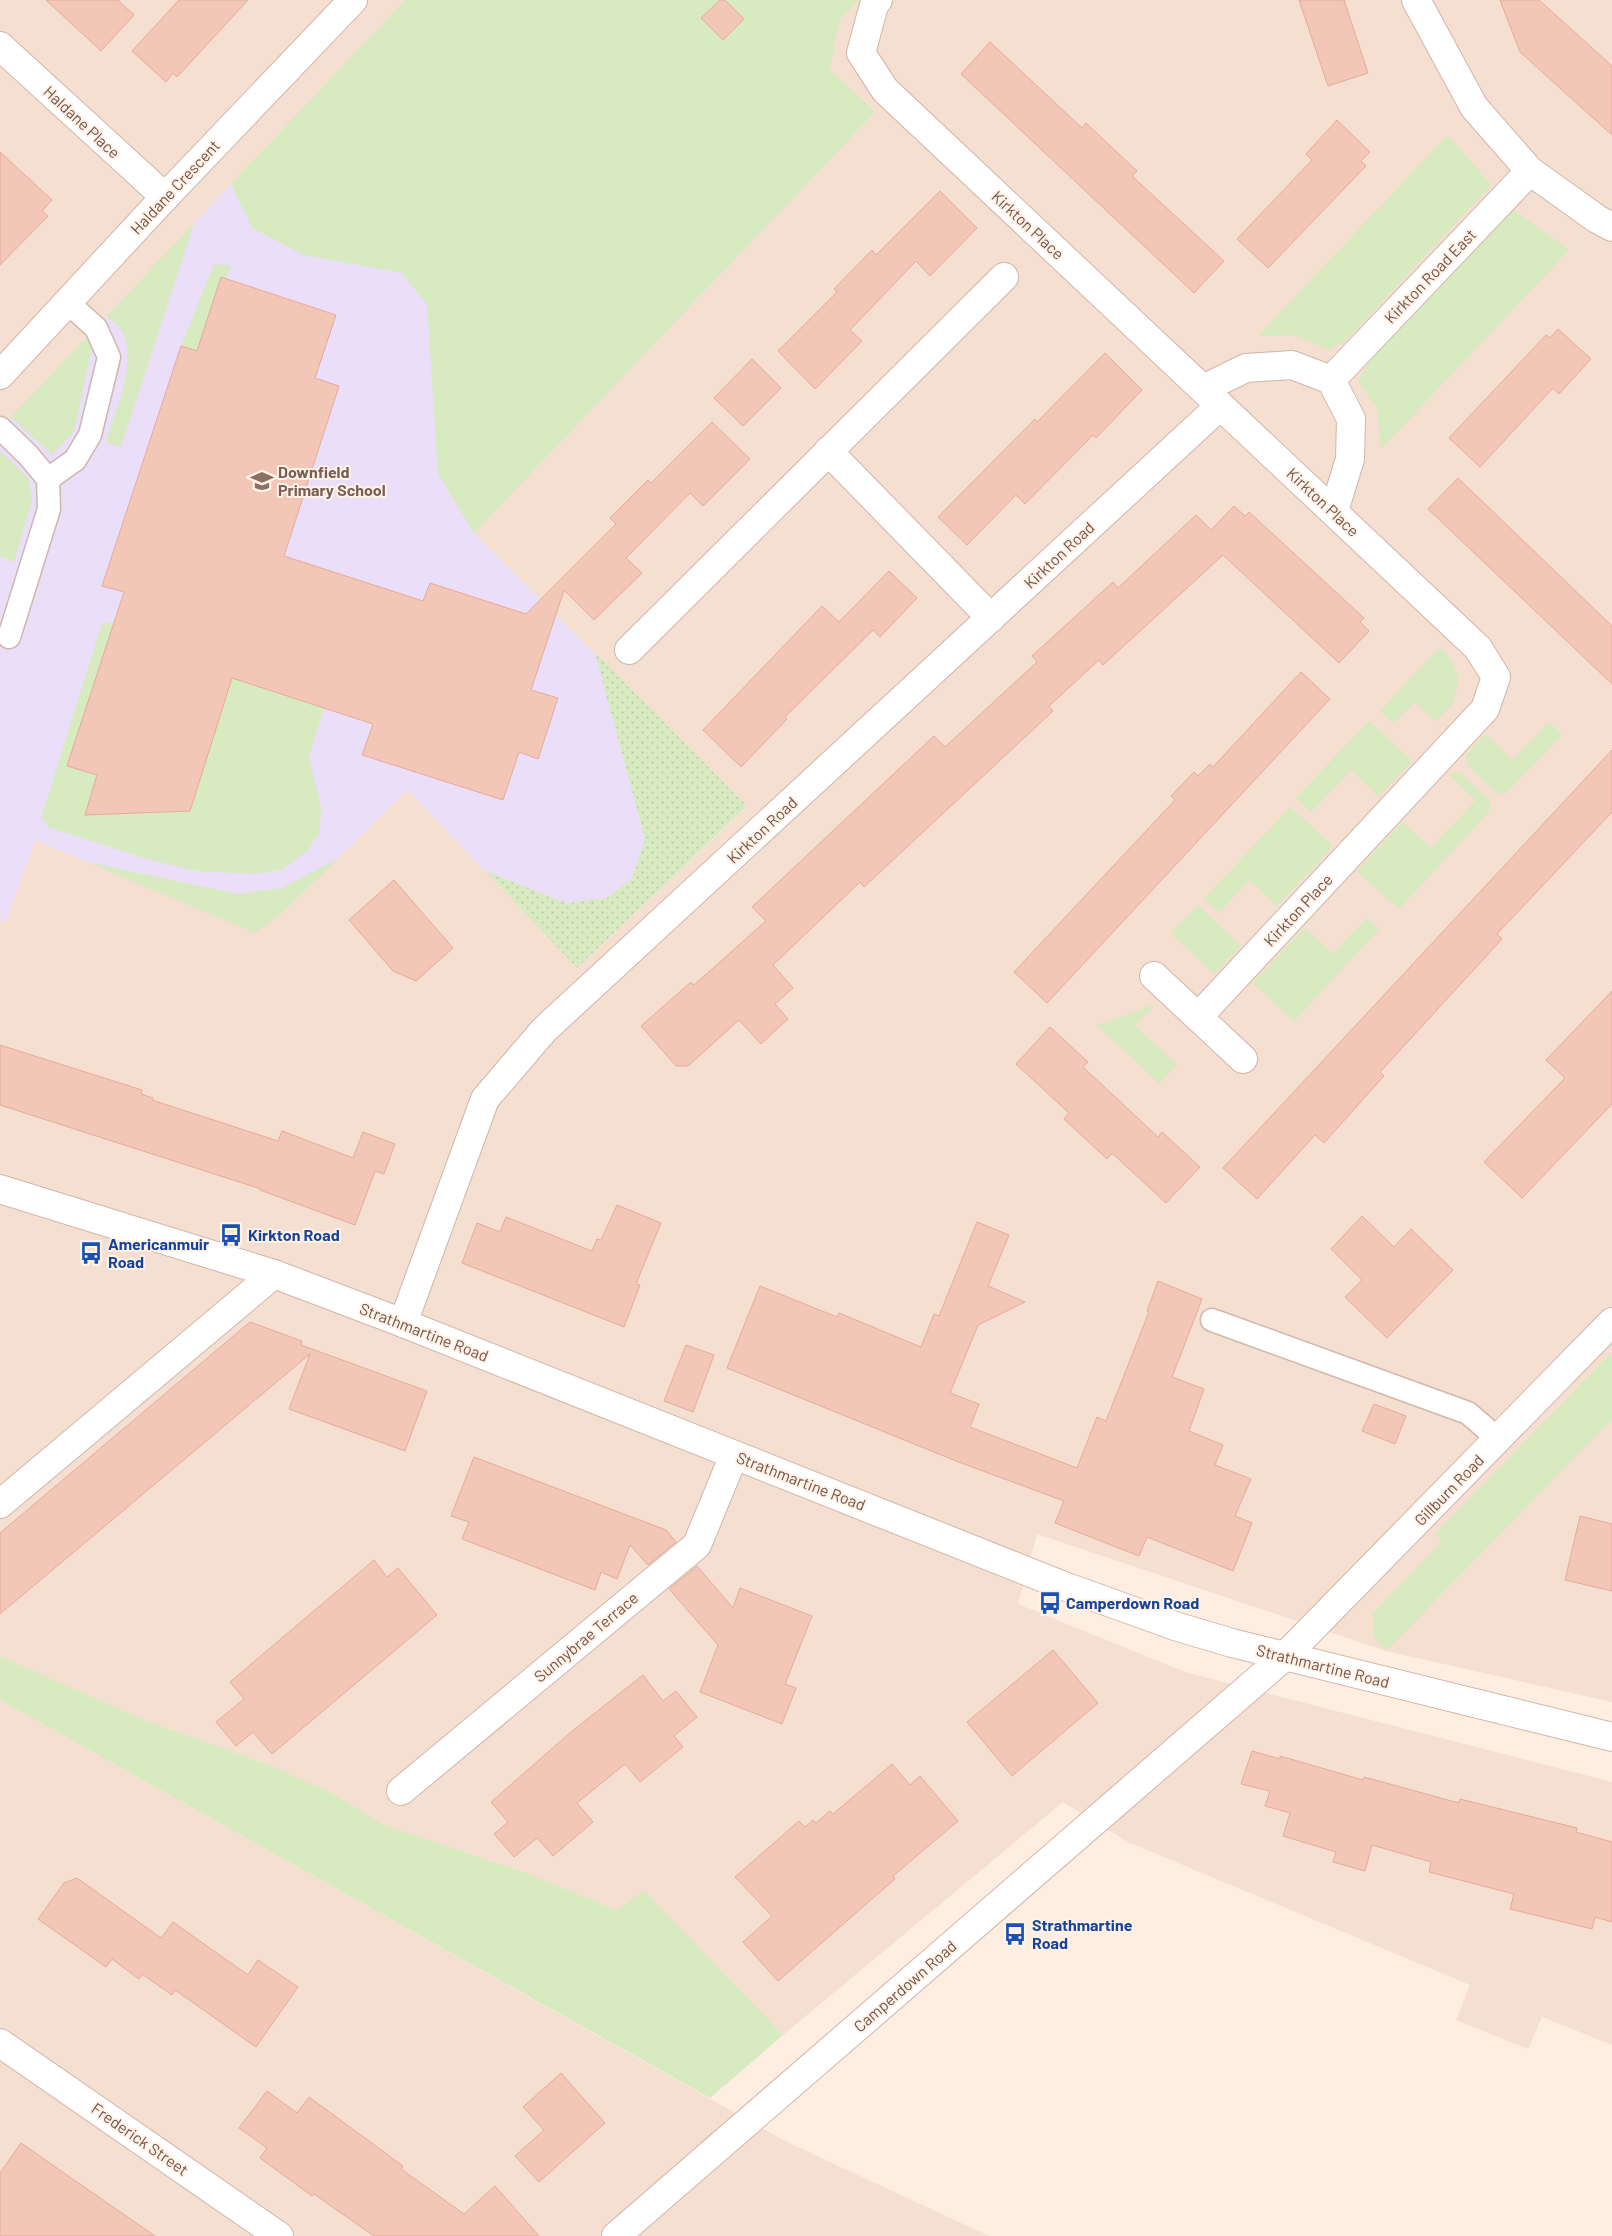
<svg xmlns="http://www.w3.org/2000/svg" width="1612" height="2236" font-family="Barlow,sans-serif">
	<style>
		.residential { fill: #f5dfd0 }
		.education { fill: #ebdef9 }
		.green { fill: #d7eac0 }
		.garden { fill: url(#garden-dots) }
		.building { fill: #f3c7b8; stroke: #e6aa98 }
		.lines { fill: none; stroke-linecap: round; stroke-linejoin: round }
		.lane-casing { stroke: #d0b6ab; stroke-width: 25 }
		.street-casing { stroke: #d0b6ab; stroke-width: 30 }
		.secondary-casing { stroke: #d3b5a8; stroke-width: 30 }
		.lane { stroke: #fff; stroke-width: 22 }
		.street { stroke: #fff; stroke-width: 28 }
		.secondary { stroke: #fff; stroke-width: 28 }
		.labels { text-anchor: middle; stroke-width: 4; stroke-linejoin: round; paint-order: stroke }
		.street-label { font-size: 16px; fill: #755147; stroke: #fff3e8 }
		.education-label { font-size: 16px; font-weight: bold; fill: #785e54; stroke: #fff3e8; text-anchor: start }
		.transit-label { font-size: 16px; font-weight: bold; fill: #164399; stroke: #fff3e8; text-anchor: start }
	</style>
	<defs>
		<pattern id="garden-dots" width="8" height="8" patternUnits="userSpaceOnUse" patternTransform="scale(1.25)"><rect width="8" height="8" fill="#d7eac0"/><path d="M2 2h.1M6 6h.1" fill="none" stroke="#bccaa6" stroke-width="1.8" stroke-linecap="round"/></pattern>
	</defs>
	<rect width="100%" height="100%" fill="#fdeee1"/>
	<g class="residential">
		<path d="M0 0H405L0 429Z"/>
		<path d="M757 0H1612V1702L1386 1651 1037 1534 1018 1604 1185 1672 1612 1782V2045L1542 2017 1528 2049 1456 2020 1470 1985 1128 1842 1063 1802 783 2035 644 1892 616 1910 529 1874 384 1825 333 1794 269 1765 142 1719 0 1656V920L6 922 35 840 282 913 408 790 577 968 747 807 474 533 874 113Z"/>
		<path d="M0 1700 785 2141 989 2236H0Z"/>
	</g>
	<path class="education" d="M405 0 851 137 474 533 747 806 577 968 408 790 282 913 255 933 35 840 6 922 0 920V429Z"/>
	<g class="green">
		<path d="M405 0H858L838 22 830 70 875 112 474 533 438 474 427 305 402 273 304 255 252 228 231 184Z"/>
		<path d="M1448 135 1491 185 1348 338 1330 350 1294 335 1258 336Z"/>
		<path d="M1514 210 1569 250 1381 449 1377 408 1358 381 1368 363Z"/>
		<path d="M194 223 184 254 121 447 106 442C115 411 137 364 123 333 120 326 112 321 107 316Z"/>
		<path d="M214 264 231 266 226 279 221 278 197 351 181 346Z"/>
		<path d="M88 336 93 343 74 431 52 455 11 417Z"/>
		<path d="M0 451 29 479 32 500 14 562 0 557Z"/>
		<path d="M114 622 67 766 97 775 86 815 190 811 232 678 324 708 309 756 321 806 320 832 306 852 281 870 254 874 196 871 140 857 48 827 41 818 102 623Z"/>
		<path d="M1439 648 1451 659 1459 678 1453 703 1435 721 1414 702 1393 723 1380 711Z"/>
		<path d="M1369 721 1412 761 1379 796 1351 770 1311 812 1296 798Z"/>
		<path d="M1549 722 1562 735 1506 793H1496L1468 765 1466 755 1486 734 1513 760Z"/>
		<path d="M1447 773H1460L1489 800 1490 810 1399 909 1357 871 1402 822 1431 848 1476 800Z"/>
		<path d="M1290 807 1333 846 1277 906 1249 880 1219 913 1204 899Z"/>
		<path d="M339 858 282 913 255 933 87 862 238 894 282 888Z"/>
		<path d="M1198 905 1241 946 1214 974 1171 933Z"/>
		<path d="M1367 918 1379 929 1294 1021 1253 983 1305 928 1333 954Z"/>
		<path d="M1154 1005 1135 1026 1177 1065 1159 1083 1097 1025Z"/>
		<path d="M1612 1352V1419L1386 1651 1373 1635V1613L1442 1542 1435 1534Z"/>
		<path d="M0 1656 142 1719 269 1765 333 1794 384 1825 529 1874 616 1910 644 1891 783 2035 710 2098 0 1700Z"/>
	</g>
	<path class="garden" d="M595 653 747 806 577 968 485 871 566 903 607 898 632 878 645 839Z"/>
	<g class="building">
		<path d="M46 0H118L134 15 101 51Z"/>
		<path d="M179 0H248L177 77 173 73 166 82 132 51Z"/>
		<path d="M720 0H725L744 19 723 40 701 18Z"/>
		<path d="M1299 0H1344L1368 73 1328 86Z"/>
		<path d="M1500 0H1539L1612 66V135L1520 52Z"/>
		<path d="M990 42 1082 128 1086 123 1137 171 1132 176 1224 261 1194 293 961 74Z"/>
		<path d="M1337 120 1370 152 1361 161 1366 166 1268 268 1237 239 1312 160 1306 154Z"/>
		<path d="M0 152 52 200 42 211 48 216 0 265Z"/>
		<path d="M940 191 977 228 930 276 916 261 850 330 862 341 815 389 778 351 837 292 834 289 872 250 876 255Z"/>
		<path d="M221 277 336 315 315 378 339 386 284 556 423 601 430 583 526 614 616 524 610 518 648 480 651 483 712 422 750 459 703 506 690 493 626 558 642 573 594 620 564 590 531 690 558 698 538 759 519 752 503 800 362 755 373 724 232 678 190 811 85 815 97 775 67 766 124 592 102 586 181 346 197 351Z"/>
		<path d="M1558 329 1591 359 1559 394 1553 388 1480 467 1449 438 1546 335 1550 338Z"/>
		<path d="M1105 353 1142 390 1096 438 1093 435 1025 504 1016 495 967 545 938 517 1035 419 1037 422Z"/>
		<path d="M752 359 781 388 743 426 714 398Z"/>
		<path d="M1458 478 1612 626V684L1428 509Z"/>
		<path d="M1234 506 1245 516 1249 512 1364 618 1360 622 1369 631 1339 663 1223 555 1103 665 1099 660 1049 706 1053 711 864 887 860 882 773 965 793 988 775 1004 788 1019 761 1044 739 1020 688 1066H676L641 1026 691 982 694 985 766 921 752 907 934 736 945 747 1037 662 1032 656 1113 582 1118 588 1196 515 1211 530Z"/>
		<path d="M889 571 917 598 880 637 873 630 785 717 787 719 741 767 703 730 822 606 839 622Z"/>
		<path d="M1301 672 1330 699 1047 1003 1014 972 1175 800 1171 796 1194 772 1198 776 1210 764 1213 767Z"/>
		<path d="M1612 750V812L1497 934 1502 939 1380 1072 1384 1076 1324 1143 1315 1135 1257 1199 1223 1168Z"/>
		<path d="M394 880 453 948 416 981 393 971 349 920Z"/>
		<path d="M1612 991V1104L1522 1198 1484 1162 1565 1078 1546 1060Z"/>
		<path d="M1050 1027 1088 1062 1083 1067 1158 1137 1162 1132 1200 1167 1166 1203 1112 1153 1107 1159 1064 1119 1069 1113 1016 1064Z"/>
		<path d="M0 1045 142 1090 141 1094 153 1098 152 1100 278 1141 282 1131 353 1158 363 1132 395 1144 384 1174 375 1171 355 1225 260 1190 261 1189 0 1105Z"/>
		<path d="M617 1205 661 1223 636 1284 640 1285 624 1327 462 1263 477 1223 500 1232 506 1217 592 1251 597 1239 601 1240Z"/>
		<path d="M1362 1216 1394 1247 1411 1229 1453 1270 1387 1338 1345 1297 1362 1280 1331 1249Z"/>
		<path d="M977 1222 1009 1235 988 1286 1025 1302 978 1325 950 1393 979 1404 970 1427 1077 1468 1097 1417 1106 1421 1149 1312 1147 1311 1158 1281 1202 1299 1172 1377 1204 1389 1189 1431 1223 1445 1215 1465 1251 1479 1235 1516 1252 1523 1233 1571 1147 1537 1139 1556 1055 1523 1064 1501 956 1461 727 1368 760 1286 837 1317 839 1313 921 1347 934 1314 939 1316Z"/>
		<path d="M250 1322 302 1341 301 1345 427 1391 405 1451 289 1409 310 1354 0 1614V1533Z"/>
		<path d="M686 1345 714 1355 693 1412 664 1401Z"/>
		<path d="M1374 1404 1406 1416 1395 1444 1362 1431Z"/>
		<path d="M474 1457 666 1530 676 1542 648 1565 630 1545 617 1579 601 1572 595 1590 462 1539 469 1522 451 1516Z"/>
		<path d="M1580 1516 1612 1524V1591L1565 1580Z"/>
		<path d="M374 1560 387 1577 398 1568 437 1615 272 1754 253 1732 236 1746 216 1722 244 1699 230 1682Z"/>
		<path d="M697 1566 733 1608 740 1588 812 1616 785 1684 796 1688 782 1724 700 1692 718 1645 669 1589Z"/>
		<path d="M1053 1650 1098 1703 1012 1776 967 1722Z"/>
		<path d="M643 1675 663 1701 676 1691 697 1717 674 1736 683 1747 640 1782 625 1764 577 1803 593 1822 553 1856 537 1838 514 1857 494 1834 508 1822 491 1802 571 1732Z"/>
		<path d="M1252 1751 1280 1759V1756L1363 1780 1364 1777 1459 1803 1460 1799 1577 1828 1576 1832 1612 1842V1922L1595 1917 1592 1929 1510 1909 1514 1894 1429 1872 1431 1862 1372 1845 1365 1871 1333 1862 1336 1852 1283 1836 1290 1813 1265 1806 1270 1791 1241 1784Z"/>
		<path d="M892 1764 910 1785 920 1776 958 1821 893 1876 895 1879 778 1981 743 1942 772 1916 735 1877 799 1821 805 1827 813 1820 816 1823 830 1811 833 1814Z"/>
		<path d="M77 1878 161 1938 173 1922 248 1975 258 1960 298 1987 256 2047 175 1990 172 1995 142 1974 139 1979 112 1959 106 1967 38 1919 64 1883Z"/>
		<path d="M561 2073 605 2123 539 2182 515 2156 544 2130 523 2107Z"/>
		<path d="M267 2091 297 2113 309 2097 403 2166 401 2169 464 2214 495 2186 539 2236H374L314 2194 312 2196 260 2158 267 2148 239 2128Z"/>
		<path d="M21 2143 64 2173 155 2236H0V2173Z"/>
	</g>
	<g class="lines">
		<defs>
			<g id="lane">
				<path d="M0 428 28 455 48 479 49 509 9 637"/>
				<path d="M48 479 75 460 90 435 109 357 96 328 67 302"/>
				<path d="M1212 1320 1468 1413 1498 1439"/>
			</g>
			<g id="street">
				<path d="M878 0 874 5 861 53 885 90 1478 648 1496 677 1485 709 1198 1017"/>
				<path d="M1416 0 1474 107 1530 171 1597 219 1612 227"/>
				<path d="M0 46 165 197"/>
				<path d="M0 375 165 197 353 0"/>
				<path d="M1331 380 1530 171"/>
				<path d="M1203 389 1246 368 1292 365 1331 380 1351 419 1350 459 1334 511"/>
				<path d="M828 451 991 618"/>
				<path d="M629 650 1004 277"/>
				<path d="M1154 976 1243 1059"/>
				<path d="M403 1323 485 1099 544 1030 1220 406"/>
				<path d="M0 1504 274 1274"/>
				<path d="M401 1791 697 1545 734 1455"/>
				<path d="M0 2043 279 2236"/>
			</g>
			<g id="secondary">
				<path d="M0 1189 274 1274 403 1323 1064 1586 1175 1626 1232 1643 1612 1737"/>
				<path d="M616 2236 1284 1657 1612 1322"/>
			</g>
		</defs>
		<use href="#lane" class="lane-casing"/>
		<use href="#street" class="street-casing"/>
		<use href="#secondary" class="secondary-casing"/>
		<use href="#lane" class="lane"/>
		<use href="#street" class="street"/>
		<use href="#secondary" class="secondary"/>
	</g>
	<defs>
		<symbol id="school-bare" viewBox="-9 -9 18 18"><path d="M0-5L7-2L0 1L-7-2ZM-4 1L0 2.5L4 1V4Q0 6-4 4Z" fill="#8d6e63" stroke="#fff3e8" stroke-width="2.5" paint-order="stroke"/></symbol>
		<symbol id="bus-bare" viewBox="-9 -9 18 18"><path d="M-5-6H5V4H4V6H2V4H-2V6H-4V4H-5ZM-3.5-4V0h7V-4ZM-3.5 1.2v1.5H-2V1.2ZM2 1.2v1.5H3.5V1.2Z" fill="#1a4fb4" stroke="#fff3e8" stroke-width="2.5" paint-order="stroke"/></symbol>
	</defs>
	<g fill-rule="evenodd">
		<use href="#school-bare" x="246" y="465" width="32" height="32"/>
		<use href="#bus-bare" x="215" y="1219" width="32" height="32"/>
		<use href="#bus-bare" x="75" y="1237" width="32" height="32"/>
		<use href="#bus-bare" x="1034" y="1587" width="32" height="32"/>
		<use href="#bus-bare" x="999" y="1918" width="32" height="32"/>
	</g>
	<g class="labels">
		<g class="street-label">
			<text transform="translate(82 122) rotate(43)" y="6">Haldane Place</text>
			<text transform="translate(175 187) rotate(-47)" y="6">Haldane Crescent</text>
			<text transform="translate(1028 225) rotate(43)" y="6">Kirkton Place</text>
			<text transform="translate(1430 276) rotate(-46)" y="6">Kirkton Road East</text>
			<text transform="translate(1323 502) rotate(43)" y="6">Kirkton Place</text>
			<text transform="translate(1059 555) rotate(-43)" y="6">Kirkton Road</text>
			<text transform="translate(762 830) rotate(-43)" y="6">Kirkton Road</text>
			<text transform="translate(1298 910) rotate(-47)" y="6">Kirkton Place</text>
			<text transform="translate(424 1332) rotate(21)" y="6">Strathmartine Road</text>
			<text transform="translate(801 1481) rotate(21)" y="6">Strathmartine Road</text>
			<text transform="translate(1449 1490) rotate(-46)" y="6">Gillburn Road</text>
			<text transform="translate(586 1637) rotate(-40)" y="6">Sunnybrae Terrace</text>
			<text transform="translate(1323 1666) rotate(14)" y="6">Strathmartine Road</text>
			<text transform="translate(905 1986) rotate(-41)" y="6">Camperdown Road</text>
			<text transform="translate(140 2139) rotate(35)" y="6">Frederick Street</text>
		</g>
		<g class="education-label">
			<text x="278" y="478">Downfield<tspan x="278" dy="18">Primary School</tspan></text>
		</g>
		<g class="transit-label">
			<text x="248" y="1241">Kirkton Road</text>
			<text x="108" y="1250">Americanmuir<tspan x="108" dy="18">Road</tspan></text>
			<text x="1066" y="1609">Camperdown Road</text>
			<text x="1032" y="1931">Strathmartine<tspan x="1032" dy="18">Road</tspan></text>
		</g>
	</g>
</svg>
